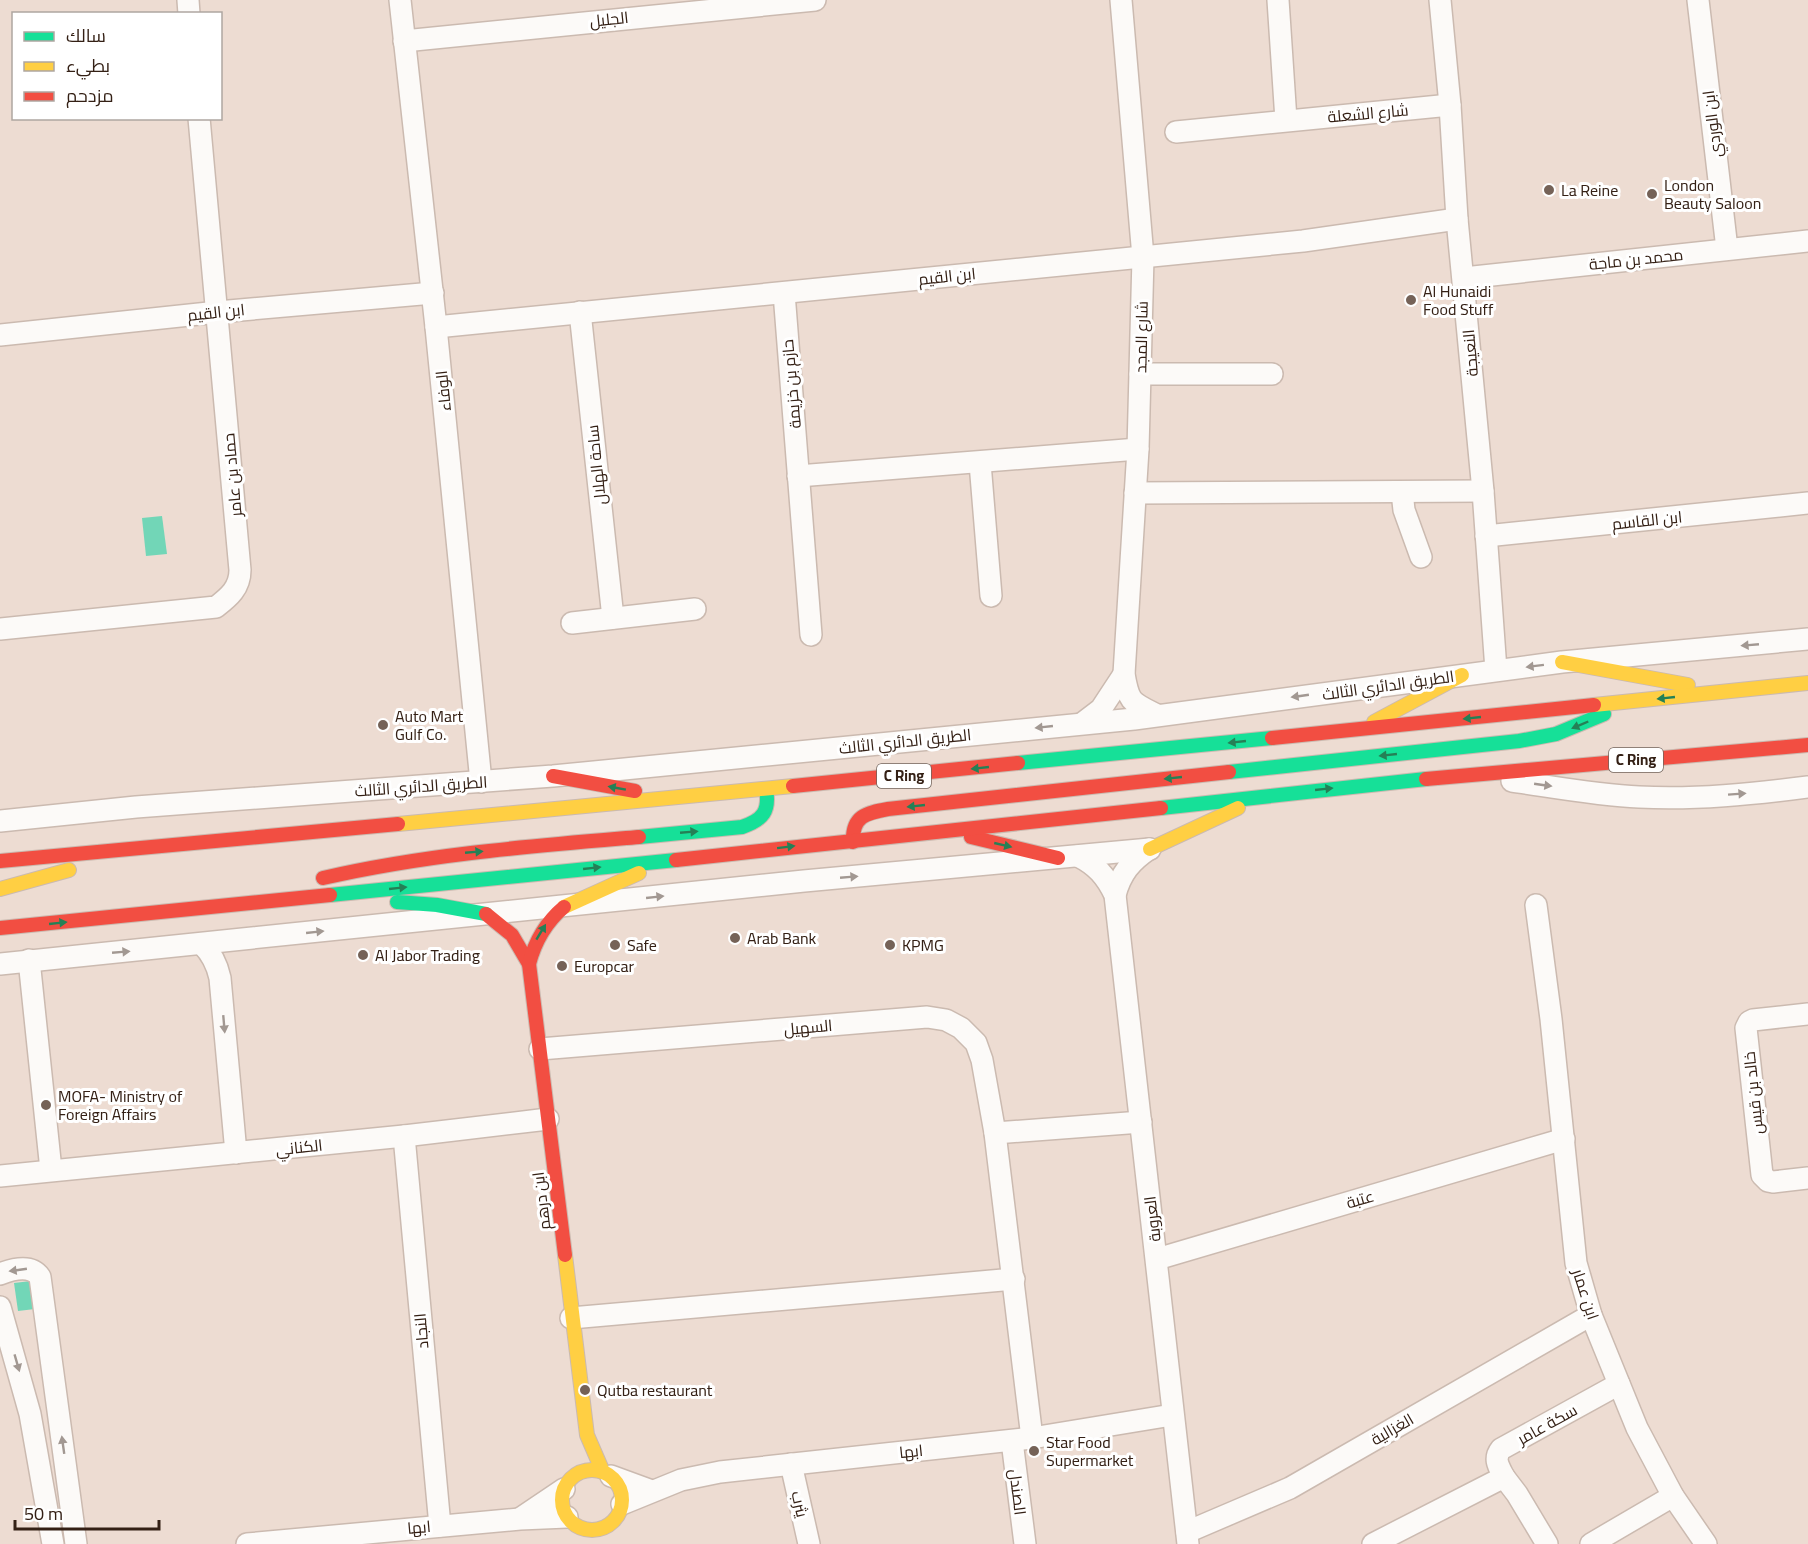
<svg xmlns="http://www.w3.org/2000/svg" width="1808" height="1544" font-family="Georgia,Cairo,serif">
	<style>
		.water { fill: #72d6b7 }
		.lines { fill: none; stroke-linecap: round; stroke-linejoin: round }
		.street-casing { stroke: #cbbab0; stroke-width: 24 }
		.fast-casing { stroke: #cbbab0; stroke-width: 16 }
		.slow-casing { stroke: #cbbab0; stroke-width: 16 }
		.jam-casing { stroke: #cbbab0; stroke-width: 16 }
		.street { stroke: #fcfaf8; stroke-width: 21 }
		.fast { stroke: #16e098; stroke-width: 14 }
		.slow { stroke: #ffcf43; stroke-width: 14 }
		.jam { stroke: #f24e42; stroke-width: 14 }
		.oneway { fill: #a29892 }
		.oneway2 { fill: #258056 }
		.poi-dot { fill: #756257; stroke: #fff; stroke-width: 2 }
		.labels { text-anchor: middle; stroke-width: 6; stroke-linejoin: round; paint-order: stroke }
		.shield { fill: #fff; stroke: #71635b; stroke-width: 1.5 }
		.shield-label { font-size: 15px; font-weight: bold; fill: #342015 }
		.street-label { font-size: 16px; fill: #342015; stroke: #fff }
		.poi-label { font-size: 16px; fill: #342015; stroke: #fff; text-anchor: start }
	</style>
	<rect width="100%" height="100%" fill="#eddcd2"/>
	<g class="water">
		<path d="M162 516 167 554 146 556 142 518Z"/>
		<path d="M31 1281 35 1309 18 1311 14 1283Z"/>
	</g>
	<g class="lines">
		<defs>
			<g id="street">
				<path d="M188 0 189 14"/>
				<path d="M400 0 436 327 481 782"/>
				<path d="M1121 0 1143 257 1138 449 1124 674C1129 703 1131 702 1157 715"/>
				<path d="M1278 0 1286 120"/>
				<path d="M1440 0 1450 105 1457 219 1483 491 1496 670"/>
				<path d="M1698 0 1727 249"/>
				<path d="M404 41 815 0"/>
				<path d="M1176 132 1450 105"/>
				<path d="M1464 278 1808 241"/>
				<path d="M784 293 811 635"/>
				<path d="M580 312 613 618"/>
				<path d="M436 327 1303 241 1457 219"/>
				<path d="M0 335 218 312 433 293"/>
				<path d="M1140 374H1272"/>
				<path d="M980 463 991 596"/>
				<path d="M798 476 1138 449"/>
				<path d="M1402 492 1404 510 1421 557"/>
				<path d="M1135 493 1483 491"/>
				<path d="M1486 536 1808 503"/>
				<path d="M572 623 695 609"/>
				<path d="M0 629 216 607C229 597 240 588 240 570L199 118"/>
				<path d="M1084 722 1101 709 1124 674"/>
				<path d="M1512 781C1554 787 1597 795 1639 797 1695 800 1753 794 1808 787"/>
				<path d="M0 821 136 807 553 776 1134 719 1562 662 1808 639"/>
				<path d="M1078 856C1096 865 1106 876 1115 895L1188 1544"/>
				<path d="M1115 895C1121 873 1131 861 1149 849"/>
				<path d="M1536 905 1551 1019 1576 1263 1591 1315 1637 1428 1673 1496 1706 1544"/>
				<path d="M202 944C212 954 217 964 220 978L236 1153"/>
				<path d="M29 960 51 1170"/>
				<path d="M0 964 804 881 1150 849"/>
				<path d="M1808 1014 1753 1020 1749 1022 1746 1028 1762 1175 1768 1181 1773 1182 1808 1178"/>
				<path d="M540 1049 927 1017 946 1020 961 1028 976 1043 982 1060 995 1133 1032 1438"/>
				<path d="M995 1133 1141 1122"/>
				<path d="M404 1136 440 1526"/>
				<path d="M0 1176 404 1136 548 1119"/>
				<path d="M1157 1259 1564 1139"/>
				<path d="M0 1274C13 1269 31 1264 40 1277L76 1544"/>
				<path d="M0 1307 30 1414 53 1544"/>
				<path d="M571 1318 1014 1279"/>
				<path d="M1012 1441 1025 1544"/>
				<path d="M791 1464 809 1544"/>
				<path d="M611 1476 652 1491"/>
				<path d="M1504 1477C1499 1467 1493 1459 1501 1449L1619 1384"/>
				<path d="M622 1504 681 1480 720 1472 1032 1438 1172 1415"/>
				<path d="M521 1518 564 1489"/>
				<path d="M1187 1532 1290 1488 1591 1315"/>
				<path d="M247 1544 520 1519 567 1517"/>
				<path d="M1373 1544 1504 1477 1517 1494 1547 1544"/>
				<path d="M1591 1544 1673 1496"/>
			</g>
			<g id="fast">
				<path d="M1018 763 1272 738"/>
				<path d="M1229 772 1519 741 1556 734 1604 714"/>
				<path d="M1161 808 1426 779"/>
				<path d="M639 837 742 827C763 820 770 811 766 789"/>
				<path d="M330 895 676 860"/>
				<path d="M397 902 437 905 486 914"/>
			</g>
			<g id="slow">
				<path d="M1562 662 1688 685"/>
				<path d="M1594 705 1808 683"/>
				<path d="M1374 722 1462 675"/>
				<path d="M398 824 793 786"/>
				<path d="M1150 849 1238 808"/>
				<path d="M0 889 69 870"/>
				<path d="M564 907 639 873"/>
				<path d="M565 1255 587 1435 603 1472"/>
				<circle cx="592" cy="1500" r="30"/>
			</g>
			<g id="jam">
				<path d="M1272 738 1594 705"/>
				<path d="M553 776 635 791"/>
				<path d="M1426 779 1808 745"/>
				<path d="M793 786 1018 763"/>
				<path d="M971 837 1058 858"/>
				<path d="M853 842C852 816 866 813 888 809L1229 772"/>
				<path d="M676 860 1161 808"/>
				<path d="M0 861 398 824"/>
				<path d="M323 878C427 854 533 846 639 837"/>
				<path d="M486 914 512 935 529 964 565 1255"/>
				<path d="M0 928 330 895"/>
				<path d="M529 964C535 941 545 923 564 907"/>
			</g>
		</defs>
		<use href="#street" class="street-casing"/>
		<use href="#fast" class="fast-casing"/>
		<use href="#slow" class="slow-casing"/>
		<use href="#jam" class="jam-casing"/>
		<use href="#street" class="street"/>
		<use href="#fast" class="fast"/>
		<use href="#slow" class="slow"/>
		<use href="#jam" class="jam"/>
	</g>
	<defs><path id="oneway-solid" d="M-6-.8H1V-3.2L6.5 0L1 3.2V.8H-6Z" transform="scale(1.5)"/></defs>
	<g class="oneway">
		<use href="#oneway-solid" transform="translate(1750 645) rotate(175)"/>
		<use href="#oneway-solid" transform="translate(1535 666) rotate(173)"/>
		<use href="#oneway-solid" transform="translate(1300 696) rotate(172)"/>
		<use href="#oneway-solid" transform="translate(1044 727) rotate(174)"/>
		<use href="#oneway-solid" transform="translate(1543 785) rotate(8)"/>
		<use href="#oneway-solid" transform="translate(1737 794) rotate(-4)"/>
		<use href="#oneway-solid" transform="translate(849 877) rotate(-5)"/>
		<use href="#oneway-solid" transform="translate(655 897) rotate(-6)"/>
		<use href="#oneway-solid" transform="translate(315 932) rotate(-6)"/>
		<use href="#oneway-solid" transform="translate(121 952) rotate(-5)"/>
		<use href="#oneway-solid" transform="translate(224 1024) rotate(85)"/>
		<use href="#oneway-solid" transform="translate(18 1270) rotate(172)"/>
		<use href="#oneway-solid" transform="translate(17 1363) rotate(74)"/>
		<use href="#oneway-solid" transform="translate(63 1445) rotate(-98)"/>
	</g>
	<g class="oneway2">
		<use href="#oneway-solid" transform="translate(1666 698) rotate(174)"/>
		<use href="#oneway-solid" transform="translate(1472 718) rotate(174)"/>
		<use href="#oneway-solid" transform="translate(1580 725) rotate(157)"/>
		<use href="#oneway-solid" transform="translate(1237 742) rotate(174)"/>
		<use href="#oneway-solid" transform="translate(1388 755) rotate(174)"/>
		<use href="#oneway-solid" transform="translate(980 768) rotate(174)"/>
		<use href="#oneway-solid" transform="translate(1173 778) rotate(174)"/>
		<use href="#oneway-solid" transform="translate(617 788) rotate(-170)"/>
		<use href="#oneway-solid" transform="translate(1324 789) rotate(-6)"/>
		<use href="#oneway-solid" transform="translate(916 806) rotate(174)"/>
		<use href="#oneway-solid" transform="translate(689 832) rotate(-5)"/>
		<use href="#oneway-solid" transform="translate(1003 845) rotate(13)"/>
		<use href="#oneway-solid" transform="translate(786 847) rotate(-7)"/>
		<use href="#oneway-solid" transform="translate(474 852) rotate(-5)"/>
		<use href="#oneway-solid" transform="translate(592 868) rotate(-6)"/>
		<use href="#oneway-solid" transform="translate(398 888) rotate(-6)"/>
		<use href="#oneway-solid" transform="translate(58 923) rotate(-6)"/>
		<use href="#oneway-solid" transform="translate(541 932) rotate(-59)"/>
	</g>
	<g class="poi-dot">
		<circle cx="1549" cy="190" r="6"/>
		<circle cx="1652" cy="194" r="6"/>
		<circle cx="1411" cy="300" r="6"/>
		<circle cx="383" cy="725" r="6"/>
		<circle cx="735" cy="938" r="6"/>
		<circle cx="615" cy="945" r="6"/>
		<circle cx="890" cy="945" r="6"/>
		<circle cx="363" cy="955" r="6"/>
		<circle cx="562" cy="966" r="6"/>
		<circle cx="46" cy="1105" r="6"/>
		<circle cx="585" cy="1390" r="6"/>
		<circle cx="1034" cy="1451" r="6"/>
	</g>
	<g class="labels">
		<g class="shield">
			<rect x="1609" y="748" width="54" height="24" rx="4.5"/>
			<rect x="877" y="764" width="54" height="24" rx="4.5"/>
		</g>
		<g class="shield-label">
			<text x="1636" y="765">C Ring</text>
			<text x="904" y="781">C Ring</text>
		</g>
		<g class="street-label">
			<text transform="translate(609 19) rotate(-6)" y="6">الجليل</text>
			<text transform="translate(1368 113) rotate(-5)" y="6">شارع الشعلة</text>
			<text transform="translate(1712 124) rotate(-97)" y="6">ابن الوردي</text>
			<text transform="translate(1636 259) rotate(-6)" y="6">محمد بن ماجة</text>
			<text transform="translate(947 276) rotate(-6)" y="6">ابن القيم</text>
			<text transform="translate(216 312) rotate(-6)" y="6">ابن القيم</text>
			<text transform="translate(1141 337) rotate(-89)" y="6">شارع المجد</text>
			<text transform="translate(1470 353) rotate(-95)" y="6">النعيجة</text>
			<text transform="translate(791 384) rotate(-95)" y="6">حازم بن خزيمة</text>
			<text transform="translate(443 391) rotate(-96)" y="6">الوفاء</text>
			<text transform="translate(596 465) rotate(-96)" y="6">ساحة الهلال</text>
			<text transform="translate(232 475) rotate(-95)" y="6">حماد بن عامر</text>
			<text transform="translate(1647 520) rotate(-6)" y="6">ابن القاسم</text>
			<text transform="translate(1388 685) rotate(-8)" y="6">الطريق الدائري الثالث</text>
			<text transform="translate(905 741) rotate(-6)" y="6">الطريق الدائري الثالث</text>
			<text transform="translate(421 786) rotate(-4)" y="6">الطريق الدائري الثالث</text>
			<text transform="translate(808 1027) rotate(-5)" y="6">السهيل</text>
			<text transform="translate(1753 1093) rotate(-96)" y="6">خالد بن قيس</text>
			<text transform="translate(299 1147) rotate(-6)" y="6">الكناني</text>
			<text transform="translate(1360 1199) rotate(-16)" y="6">عتبة</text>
			<text transform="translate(541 1201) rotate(-97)" y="6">ابن درهم</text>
			<text transform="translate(1152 1219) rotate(-97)" y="6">العروبة</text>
			<text transform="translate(1586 1294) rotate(72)" y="6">ابن عمار</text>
			<text transform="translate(421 1331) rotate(-95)" y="6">النجاد</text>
			<text transform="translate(1547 1424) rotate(-29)" y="6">سكة عامر</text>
			<text transform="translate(1392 1429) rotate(-30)" y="6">الغزالية</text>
			<text transform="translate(911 1451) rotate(-6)" y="6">ابها</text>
			<text transform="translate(1018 1492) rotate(83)" y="6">الصندل</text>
			<text transform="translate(800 1504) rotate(77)" y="6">يثرب</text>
			<text transform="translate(419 1527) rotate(-5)" y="6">ابها</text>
		</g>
		<g class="poi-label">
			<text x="1664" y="191">London<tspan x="1664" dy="18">Beauty Saloon</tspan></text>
			<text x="1561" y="196">La Reine</text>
			<text x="1423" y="297">Al Hunaidi<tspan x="1423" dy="18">Food Stuff</tspan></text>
			<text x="395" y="722">Auto Mart<tspan x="395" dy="18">Gulf Co.</tspan></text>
			<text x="747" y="944">Arab Bank</text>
			<text x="627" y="951">Safe</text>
			<text x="902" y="951">KPMG</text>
			<text x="375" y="961">Al Jabor Trading</text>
			<text x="574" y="972">Europcar</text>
			<text x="58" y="1102">MOFA- Ministry of<tspan x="58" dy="18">Foreign Affairs</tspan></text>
			<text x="597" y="1396">Qutba restaurant</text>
			<text x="1046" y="1448">Star Food<tspan x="1046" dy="18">Supermarket</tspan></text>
		</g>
	</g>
	<rect x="12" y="12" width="210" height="108" fill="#ffffff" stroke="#aea6a1" stroke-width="1.5"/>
	<rect x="24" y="32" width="30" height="9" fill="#16e098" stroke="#aea6a1" stroke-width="1.5"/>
	<text x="66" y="42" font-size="18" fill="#342015">سالك</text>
	<rect x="24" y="62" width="30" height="9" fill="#ffcf43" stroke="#aea6a1" stroke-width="1.5"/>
	<text x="66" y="72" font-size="18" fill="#342015">بطيء</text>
	<rect x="24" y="92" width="30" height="9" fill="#f24e42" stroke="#aea6a1" stroke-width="1.5"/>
	<text x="66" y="102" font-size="18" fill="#342015">مزدحم</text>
	<path d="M15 1520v9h144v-9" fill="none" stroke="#342015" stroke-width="3"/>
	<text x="24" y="1520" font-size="18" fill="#342015" stroke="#ffffff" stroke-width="4.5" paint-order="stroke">50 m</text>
</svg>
